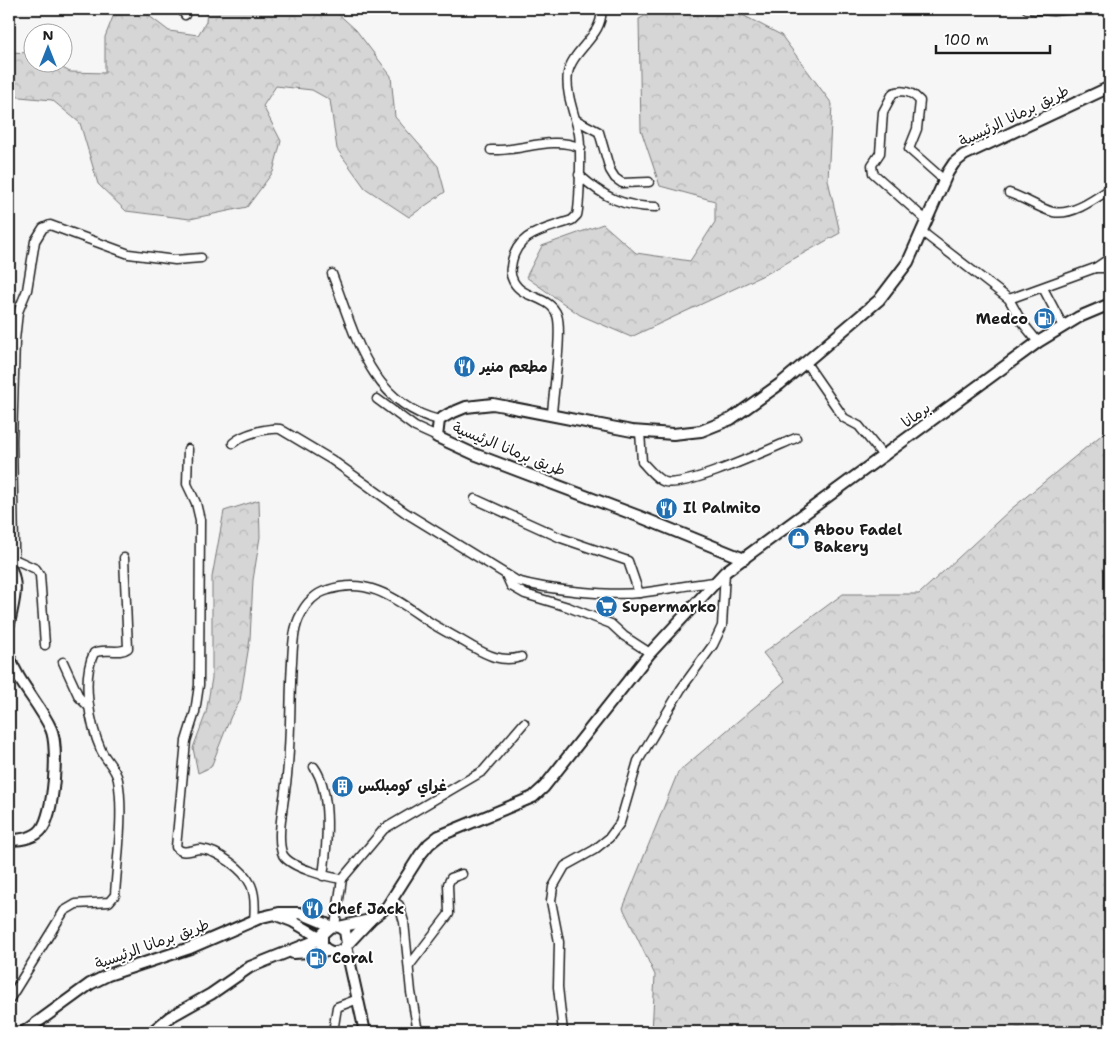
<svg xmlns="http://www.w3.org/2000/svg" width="1119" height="1041" font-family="'Shantell Sans','Playpen Sans Arabic',sans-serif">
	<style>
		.forest { fill: url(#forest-crowns); stroke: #797979 }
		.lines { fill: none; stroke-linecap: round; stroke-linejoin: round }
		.street-casing { stroke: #1c1c1c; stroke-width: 11 }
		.secondary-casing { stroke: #1c1c1c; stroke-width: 14 }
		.street { stroke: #fff; stroke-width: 8 }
		.secondary { stroke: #fff; stroke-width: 10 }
		.labels { text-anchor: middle; stroke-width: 4; stroke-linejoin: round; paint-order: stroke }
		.street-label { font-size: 15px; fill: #1c1c1c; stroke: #fff }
		.poi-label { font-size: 15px; font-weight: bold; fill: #1c1c1c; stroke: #fff; text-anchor: start }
	</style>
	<defs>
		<pattern id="forest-crowns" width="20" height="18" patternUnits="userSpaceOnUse" patternTransform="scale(1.25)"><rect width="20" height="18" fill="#d6d6d6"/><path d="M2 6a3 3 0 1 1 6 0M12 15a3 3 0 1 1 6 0" fill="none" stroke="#b7b7b7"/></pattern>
	</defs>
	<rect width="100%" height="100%" fill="#f6f6f6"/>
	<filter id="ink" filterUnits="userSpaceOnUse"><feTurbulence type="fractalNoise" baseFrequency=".02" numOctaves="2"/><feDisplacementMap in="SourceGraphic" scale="10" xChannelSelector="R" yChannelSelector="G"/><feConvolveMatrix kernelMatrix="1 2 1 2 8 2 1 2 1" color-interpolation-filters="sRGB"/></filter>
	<g filter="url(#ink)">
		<g class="forest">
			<path d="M116 9H140L169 31 198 35 206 22 207 9H333L356 30 391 76 395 117 438 166 445 192 409 217 365 188 337 149 330 100 312 90 276 86 263 106 281 141 273 172 247 207 190 219 126 211 98 184 80 123 52 100 9 96V52L32 53V62L53 63 70 72 105 73V37Z"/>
			<path d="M658 9H731L781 35 832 104 828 180 840 233 770 272 631 337 580 315 526 277 542 246 603 224 636 253 690 261 715 222V201L660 186 641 130 639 19Z"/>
			<path d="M1110 428V1032H652L655 975 623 908 678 772 785 681 763 653 843 594H919L1010 510Z"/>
			<path d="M259 500 260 537 253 580 250 639 240 701 231 716 211 767 198 773 193 748 206 713 212 678V577L224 511Z"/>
		</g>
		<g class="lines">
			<defs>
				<g id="street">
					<path d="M182 9 185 15"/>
					<path d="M1027 9 1053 11 1074 9"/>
					<path d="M576 120 599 132 610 170 615 178 622 183 649 182"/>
					<path d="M491 150C521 152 551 135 581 148"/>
					<path d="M579 175C604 197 622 207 656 207"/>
					<path d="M1009 193C1025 198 1038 208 1053 212 1072 216 1095 199 1110 189"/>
					<path d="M926 220 873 173 872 165 880 153 883 112 893 93C904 89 912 92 920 101L917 129 909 149 944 180"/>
					<path d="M921 231 1009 299 1021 321 1038 342"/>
					<path d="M1095 268H1110"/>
					<path d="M332 274C355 333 369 403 439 420"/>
					<path d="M1043 288 1063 326"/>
					<path d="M1009 299 1095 268 1110 258"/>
					<path d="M806 363 844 418 859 426 884 457"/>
					<path d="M377 399 415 427 437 437"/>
					<path d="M552 414C553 394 563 331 557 315 552 301 536 299 524 292 515 287 509 277 511 267 515 232 545 230 572 220L577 215C580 204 581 146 579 134 575 115 565 93 568 73 572 50 605 34 601 9"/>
					<path d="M640 432 642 462C648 468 657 480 665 482 687 488 772 448 796 438"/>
					<path d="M233 443C243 434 266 428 280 429L332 460 406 513 517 581C548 590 607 596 640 593 665 590 690 584 716 582"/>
					<path d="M188 449 187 484 196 503 200 520 199 685 195 712 186 741 176 847C183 856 192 849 201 849 219 851 244 870 251 885 256 896 255 910 254 921"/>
					<path d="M475 499 561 538 628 561 639 593"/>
					<path d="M14 559 36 569 40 575 45 645"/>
					<path d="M9 566 14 559V546L12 441 15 340 18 312 27 290 35 241 43 228 50 225 129 254 175 260 201 258"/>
					<path d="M506 575 511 586 525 594 568 607 611 624 624 636 650 653"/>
					<path d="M63 662 79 697 89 707"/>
					<path d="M314 767C332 792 327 847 323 876"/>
					<path d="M342 879C328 877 291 868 283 855 276 841 283 807 285 791 292 749 289 705 292 662 293 646 293 628 301 614 306 603 316 593 328 590 370 576 398 601 431 623 444 631 458 638 471 646 487 655 502 663 521 657"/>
					<path d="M393 901 399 905 404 922 411 992 418 1032"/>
					<path d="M335 926 342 879 384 829 483 771 524 723"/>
					<path d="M409 966 449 914 448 884 451 878 462 874"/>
					<path d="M9 1000 64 911 76 904 109 902 115 895C117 861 124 813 118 780 116 768 106 761 101 750 90 725 81 679 94 653 104 647 119 655 128 648L124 558"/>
					<path d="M333 1032 337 1007 358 999"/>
					<path d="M563 1032 558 987 559 942 551 901 553 887 565 866 594 850 609 838 620 823 638 761 681 689 713 645 722 626 725 572"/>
				</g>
				<g id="secondary">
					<path d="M744 559 638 516 474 454 437 437 439 420 449 414 466 407 493 404 632 431 673 434 701 431 731 419 780 384 879 300 908 262 948 172 954 163 964 155 1110 87"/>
					<path d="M9 565C20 587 13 602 9 624"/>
					<path d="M9 656C18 683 39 703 51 729 59 746 54 815 41 830 34 838 19 840 9 840"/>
					<path d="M276 915 292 921 321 938"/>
					<path d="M339 927 370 920"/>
					<path d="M347 944 345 931 339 927 331 926 322 934V946C329 952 334 954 342 950L371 919 387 907 420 855 429 844 439 836 533 797 544 787 650 653 725 572 1038 342 1079 317 1110 304"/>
					<path d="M346 946 365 1032"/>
					<path d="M293 953 328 951"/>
					<path d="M24 1032 90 984 108 975 190 948 262 917 279 913H300L331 926"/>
					<path d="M152 1032 170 1017 211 994 250 967 320 939"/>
				</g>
			</defs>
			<use href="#street" class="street-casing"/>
			<use href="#secondary" class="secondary-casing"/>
			<use href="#street" class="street"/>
			<use href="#secondary" class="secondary"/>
		</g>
	</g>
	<defs>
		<symbol id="fuel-disc" viewBox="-11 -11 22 22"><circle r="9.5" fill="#1f6fb2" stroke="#fff"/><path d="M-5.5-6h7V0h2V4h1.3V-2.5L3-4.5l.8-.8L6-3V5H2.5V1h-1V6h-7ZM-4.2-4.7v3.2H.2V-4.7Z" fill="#fff"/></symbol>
		<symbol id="restaurant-disc" viewBox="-11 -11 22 22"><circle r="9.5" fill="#1f6fb2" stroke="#fff"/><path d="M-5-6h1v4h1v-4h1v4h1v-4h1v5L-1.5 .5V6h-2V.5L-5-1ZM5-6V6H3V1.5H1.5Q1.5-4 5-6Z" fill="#fff"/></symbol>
		<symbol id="shop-disc" viewBox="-11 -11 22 22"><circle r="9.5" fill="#1f6fb2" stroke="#fff"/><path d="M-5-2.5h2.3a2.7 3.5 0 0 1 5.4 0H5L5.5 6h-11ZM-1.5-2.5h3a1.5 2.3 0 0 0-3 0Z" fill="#fff"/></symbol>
		<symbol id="supermarket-disc" viewBox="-11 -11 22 22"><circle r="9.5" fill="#1f6fb2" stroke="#fff"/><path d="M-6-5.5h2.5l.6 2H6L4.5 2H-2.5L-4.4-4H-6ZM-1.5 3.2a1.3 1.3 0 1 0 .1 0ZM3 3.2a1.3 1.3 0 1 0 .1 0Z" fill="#fff"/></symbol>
		<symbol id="building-disc" viewBox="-11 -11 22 22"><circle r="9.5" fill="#1f6fb2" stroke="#fff"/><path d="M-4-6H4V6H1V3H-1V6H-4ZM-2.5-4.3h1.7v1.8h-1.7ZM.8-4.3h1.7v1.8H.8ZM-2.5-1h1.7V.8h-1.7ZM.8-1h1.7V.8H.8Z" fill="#fff"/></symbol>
	</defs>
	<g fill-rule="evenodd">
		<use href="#fuel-disc" x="1032" y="306" width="25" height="25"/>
		<use href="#restaurant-disc" x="452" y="354" width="25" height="25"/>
		<use href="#restaurant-disc" x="654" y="496" width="25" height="25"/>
		<use href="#shop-disc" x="786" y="526" width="25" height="25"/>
		<use href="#supermarket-disc" x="594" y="594" width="25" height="25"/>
		<use href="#building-disc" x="330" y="774" width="25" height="25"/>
		<use href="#restaurant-disc" x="300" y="896" width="25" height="25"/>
		<use href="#fuel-disc" x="304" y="946" width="25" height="25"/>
	</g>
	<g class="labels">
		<g class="street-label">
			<text transform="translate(1014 116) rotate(-26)" y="5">طريق برمانا الرئيسية</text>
			<text transform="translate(916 415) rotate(-36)" y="5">برمانا</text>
			<text transform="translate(509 449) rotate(22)" y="5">طريق برمانا الرئيسية</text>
			<text transform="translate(152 944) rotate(-20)" y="5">طريق برمانا الرئيسية</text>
		</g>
		<g class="poi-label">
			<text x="1028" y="324" text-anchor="end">Medco</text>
			<text x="480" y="372">مطعم منير</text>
			<text x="683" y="513">Il Palmito</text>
			<text x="814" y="535">Abou Fadel<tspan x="814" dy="17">Bakery</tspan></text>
			<text x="622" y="612">Supermarko</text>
			<text x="358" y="791">غراي كومبلكس</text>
			<text x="328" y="914">Chef Jack</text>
			<text x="332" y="963">Coral</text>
		</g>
	</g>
	<rect width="1119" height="1041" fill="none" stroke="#fff" stroke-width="30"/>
	<rect x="15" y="15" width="1089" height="1011" fill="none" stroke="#1c1c1c" stroke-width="2" filter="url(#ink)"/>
	<g transform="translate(48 48)"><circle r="24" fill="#ffffff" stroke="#a4a4a4"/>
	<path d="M0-4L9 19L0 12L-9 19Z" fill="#1f6fb2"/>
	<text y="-8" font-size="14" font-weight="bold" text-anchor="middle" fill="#1c1c1c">N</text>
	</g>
	<path d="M936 45v8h114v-8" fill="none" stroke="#1c1c1c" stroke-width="2.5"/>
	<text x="944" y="45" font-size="15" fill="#1c1c1c" stroke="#ffffff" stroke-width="4" paint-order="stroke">100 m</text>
</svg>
